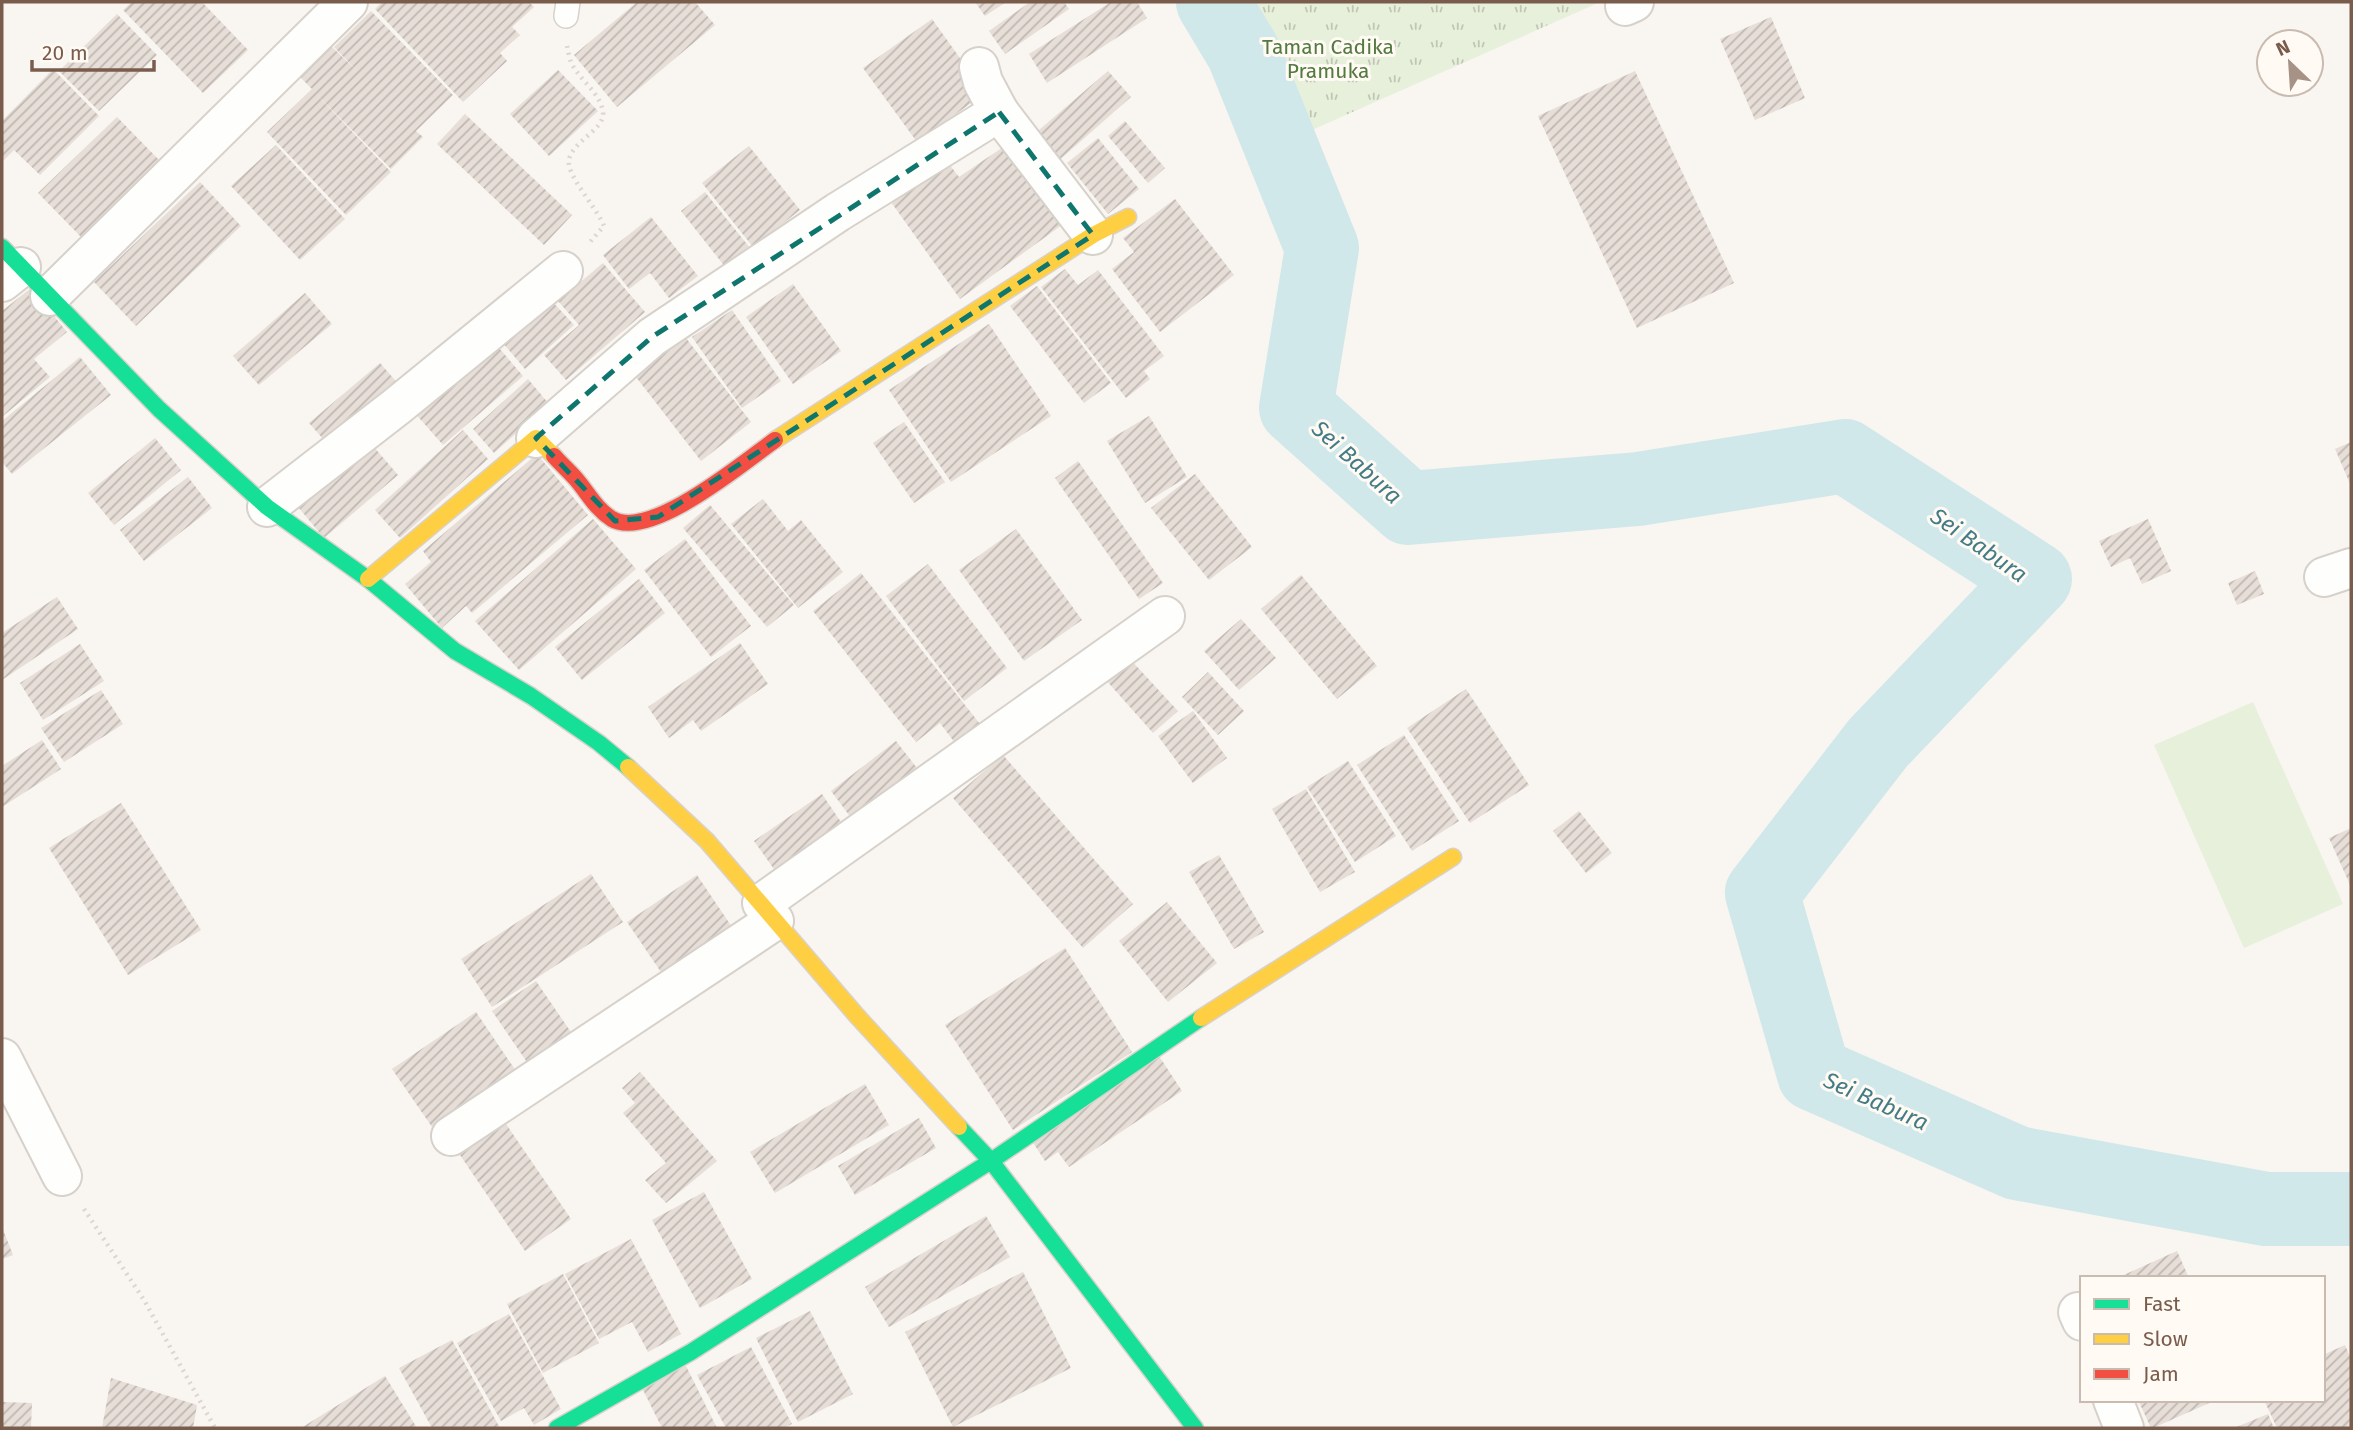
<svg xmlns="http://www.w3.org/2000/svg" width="2353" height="1430" font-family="'Fira Sans',sans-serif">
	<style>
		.grass { fill: #e7f0db }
		.park { fill: url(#park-tufts) }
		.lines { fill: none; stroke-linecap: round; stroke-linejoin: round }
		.river { stroke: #d0e8ea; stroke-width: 74 }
		.building { fill: url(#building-hatch) }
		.lane-casing { stroke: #d7d1cb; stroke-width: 26 }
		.street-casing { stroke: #d7d1cb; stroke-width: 42 }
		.fast-casing { stroke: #d9d2cb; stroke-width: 19 }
		.slow-casing { stroke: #d9d2cb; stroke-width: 19 }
		.jam-casing { stroke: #d9d2cb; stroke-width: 19 }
		.path { stroke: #dcd5d0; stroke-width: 4.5; stroke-dasharray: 2 5; stroke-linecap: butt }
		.lane { stroke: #fefefd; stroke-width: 23 }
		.street { stroke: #fefefd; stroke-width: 38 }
		.fast { stroke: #16e098; stroke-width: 16 }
		.slow { stroke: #ffcf43; stroke-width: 16 }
		.jam { stroke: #f24e42; stroke-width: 16 }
		.marked { fill: none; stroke: #0f766e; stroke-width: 5; stroke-dasharray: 14 9; stroke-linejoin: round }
		.labels { text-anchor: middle; stroke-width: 6; stroke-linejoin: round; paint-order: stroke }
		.park-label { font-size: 21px; fill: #537a41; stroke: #fffaf3 }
		.water-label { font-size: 23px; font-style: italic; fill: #437c86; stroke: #fffaf3 }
	</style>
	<defs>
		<pattern id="park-tufts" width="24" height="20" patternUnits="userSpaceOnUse" patternTransform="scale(1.75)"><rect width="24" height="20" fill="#e7f0db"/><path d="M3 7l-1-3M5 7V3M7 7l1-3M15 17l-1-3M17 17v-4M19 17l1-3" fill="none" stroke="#c0c6b4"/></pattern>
		<pattern id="building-hatch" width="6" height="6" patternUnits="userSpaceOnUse" patternTransform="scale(1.75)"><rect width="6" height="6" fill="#e6ded7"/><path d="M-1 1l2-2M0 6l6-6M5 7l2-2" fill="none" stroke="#bfb7b1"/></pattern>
	</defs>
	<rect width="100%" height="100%" fill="#f9f5f0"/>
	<path class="grass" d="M2253 702 2343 904 2244 948 2154 745Z"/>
	<path class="park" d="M1234 2H1600L1303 134Z"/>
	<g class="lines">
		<path class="river" d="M1213 2 1243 52 1322 248 1296 408 1408 508 1638 489 1845 456 2035 579 1878 743 1762 893 1814 1074 2017 1163 2266 1209H2351"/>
	</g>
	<g class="building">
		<path d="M132 2H202L248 50 203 93 123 10Z"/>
		<path d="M382 2H529L534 7 512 27 520 35 500 53 507 61 463 102 375 9Z"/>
		<path d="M637 2H695L715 25 617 107 574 55Z"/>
		<path d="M975 2H1006L985 16Z"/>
		<path d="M1030 2H1064L1069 9 1005 54 989 31Z"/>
		<path d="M1111 2H1137L1147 18 1047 83 1029 54Z"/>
		<path d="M371 11 453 95 416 131 423 137 391 169 315 93 391 172 346 215 267 132 312 89 299 76 330 45 357 71 334 47Z"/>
		<path d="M117 14 157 55 99 111 59 71Z"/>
		<path d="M1771 17 1805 98 1755 120 1720 39Z"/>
		<path d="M932 19 985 93 917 142 863 68Z"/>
		<path d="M53 69 99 116 40 175 14 150 2 162V121Z"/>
		<path d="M558 70 598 111 549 156 510 114Z"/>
		<path d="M1108 71 1131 97 1056 163 1032 136Z"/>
		<path d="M1635 71 1734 283 1637 328 1538 116Z"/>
		<path d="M465 114 572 215 544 245 437 144Z"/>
		<path d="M117 117 163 164 84 240 38 193Z"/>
		<path d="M1125 121 1165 168 1148 183 1108 136Z"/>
		<path d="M1098 138 1139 189 1108 214 1067 163Z"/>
		<path d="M1009 143 1066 222 960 299 886 195 913 176 920 185 949 164 959 177Z"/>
		<path d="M276 145 345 219 300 260 231 186Z"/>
		<path d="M749 146 800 210 753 247 702 183Z"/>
		<path d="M200 182 241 226 136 326 94 282Z"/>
		<path d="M705 192 750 248 726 268 681 211Z"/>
		<path d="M1175 199 1234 275 1160 332 1112 269 1134 252 1123 238Z"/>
		<path d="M651 217 698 276 669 298 650 273 629 289 603 255Z"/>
		<path d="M603 263 645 312 566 380 544 355 579 325 558 301Z"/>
		<path d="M1065 269 1078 285 1098 270 1164 356 1144 371 1150 379 1126 398 1041 287Z"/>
		<path d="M793 284 841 351 793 384 746 317Z"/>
		<path d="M1037 286 1111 383 1084 403 1010 306Z"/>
		<path d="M31 288 67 332 34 359 50 377 2 417V311Z"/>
		<path d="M305 293 332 324 259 385 233 356Z"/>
		<path d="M550 299 574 325 525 369 502 342Z"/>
		<path d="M732 310 781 381 742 408 692 337Z"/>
		<path d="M989 324 1051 416 951 482 889 390Z"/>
		<path d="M679 329 751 422 701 461 629 368Z"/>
		<path d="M494 342 523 376 443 445 414 412Z"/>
		<path d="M80 357 111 395 12 474 2 462V421Z"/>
		<path d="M380 363 401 387 331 448 309 423Z"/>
		<path d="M528 379 549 404 494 453 473 429Z"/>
		<path d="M1149 416 1187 477 1145 503 1107 441Z"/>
		<path d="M904 422 945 482 914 503 873 443Z"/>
		<path d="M463 430 488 459 400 538 375 510Z"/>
		<path d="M155 438 181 470 114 525 88 493Z"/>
		<path d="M367 439 398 475 324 538 293 501Z"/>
		<path d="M2351 442V486L2335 449Z"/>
		<path d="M537 454 588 515 472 613 466 606 442 628 405 584 431 562 423 551Z"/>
		<path d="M1078 461 1163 583 1139 599 1055 478Z"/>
		<path d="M1195 474 1252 547 1209 580 1151 508Z"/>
		<path d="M188 477 212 508 144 561 120 530Z"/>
		<path d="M763 499 788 531 801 520 843 572 798 608 731 524Z"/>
		<path d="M710 505 794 605 767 627 683 528Z"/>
		<path d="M593 519 636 569 519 670 475 621Z"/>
		<path d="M2148 519 2171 571 2142 584 2130 558 2111 567 2099 541Z"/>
		<path d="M1016 529 1082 620 1024 661 959 570Z"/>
		<path d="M685 539 751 626 711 657 644 570Z"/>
		<path d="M928 564 1007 668 964 701 886 596Z"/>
		<path d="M2255 571 2264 594 2237 605 2228 583Z"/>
		<path d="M861 573 980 724 955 743 940 723 916 742 813 611Z"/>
		<path d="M1301 575 1377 666 1337 699 1261 609Z"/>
		<path d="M639 579 665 613 582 680 555 647Z"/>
		<path d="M57 597 78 629 2 680V633Z"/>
		<path d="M1241 619 1276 658 1239 690 1204 651Z"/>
		<path d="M740 643 768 684 701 731 693 720 669 738 648 707Z"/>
		<path d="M80 644 104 681 43 720 20 683Z"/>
		<path d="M1129 658 1178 711 1153 733 1105 679Z"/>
		<path d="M1208 672 1244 711 1218 735 1182 697Z"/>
		<path d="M1466 689 1529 785 1470 823 1407 728Z"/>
		<path d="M101 690 123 724 64 762 41 728Z"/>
		<path d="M1193 711 1227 758 1193 783 1158 736Z"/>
		<path d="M1404 735 1459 821 1412 851 1357 765Z"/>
		<path d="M42 740 61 769 2 807V766Z"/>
		<path d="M896 741 917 768 852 819 831 791Z"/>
		<path d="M1003 755 1133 904 1083 948 953 798Z"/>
		<path d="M1348 761 1396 836 1355 862 1307 787Z"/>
		<path d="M1306 789 1355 872 1320 892 1272 809Z"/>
		<path d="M822 794 843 825 776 872 754 841Z"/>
		<path d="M121 803 201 930 128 975 49 848Z"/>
		<path d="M1579 811 1612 853 1586 873 1553 831Z"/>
		<path d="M2351 828V887L2329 838Z"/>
		<path d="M1219 855 1264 932 1234 949 1189 872Z"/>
		<path d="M591 874 623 922 492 1007 461 959Z"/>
		<path d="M697 875 736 933 667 981 627 922Z"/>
		<path d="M1167 902 1217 963 1168 1002 1119 941Z"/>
		<path d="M1065 948 1132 1052 1013 1130 945 1025Z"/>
		<path d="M536 981 575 1038 531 1068 492 1011Z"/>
		<path d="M476 1012 516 1071 432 1127 392 1069Z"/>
		<path d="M1157 1053 1182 1091 1069 1167 1058 1152 1045 1161 1030 1138Z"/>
		<path d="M640 1072 717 1161 666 1203 645 1180 666 1163 623 1113 635 1103 622 1088Z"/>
		<path d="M865 1084 889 1125 775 1193 750 1152Z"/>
		<path d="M919 1118 936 1148 855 1195 838 1166Z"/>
		<path d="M506 1124 571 1219 525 1251 460 1155Z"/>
		<path d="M704 1192 752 1279 700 1308 652 1220Z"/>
		<path d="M986 1216 1010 1257 889 1327 865 1287Z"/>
		<path d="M2 1227 13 1255 2 1259Z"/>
		<path d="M631 1239 681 1334 648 1352 632 1322 599 1339 565 1274Z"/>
		<path d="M2177 1251 2189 1278H2117Z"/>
		<path d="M1023 1272 1071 1368 953 1427 905 1332Z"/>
		<path d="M563 1274 599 1343 543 1373 507 1304Z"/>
		<path d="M810 1311 853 1394 798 1422 756 1338Z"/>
		<path d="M509 1314 561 1409 534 1425 524 1408 501 1421 457 1343Z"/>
		<path d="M452 1340 500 1428H432L399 1368Z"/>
		<path d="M2345 1345 2351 1359V1428H2277L2264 1400H2323V1355Z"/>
		<path d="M751 1347 792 1424 783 1428H726L697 1375Z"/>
		<path d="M686 1366 717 1428H662L642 1388Z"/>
		<path d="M385 1376 417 1428H301Z"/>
		<path d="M111 1378 197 1405 193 1428H102Z"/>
		<path d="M2143 1400H2216L2153 1428H2151L2139 1402Z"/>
		<path d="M2 1402 32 1403 31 1428H2Z"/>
		<path d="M2268 1414 2274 1428H2234Z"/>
	</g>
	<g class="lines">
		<defs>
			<path id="lane" d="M566 16 568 2"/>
			<g id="street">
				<path d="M1625 6 1634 2"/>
				<path d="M999 112 1093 235"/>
				<path d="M2 282 21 267"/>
				<path d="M50 296 348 2"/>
				<path d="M536 438 652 337 838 212 999 112 983 82 979 67"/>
				<path d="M267 507 396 407 563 271"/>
				<path d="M2324 577 2351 568"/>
				<path d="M762 903 1165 616"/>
				<path d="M2 1058 62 1176"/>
				<path d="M451 1136 774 921"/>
				<path d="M2078 1312 2082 1321"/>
				<path d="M2113 1400 2124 1428"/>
			</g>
			<g id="fast">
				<path d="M2 247 159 409 267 507 368 579 455 651 531 696 599 743 628 767"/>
				<path d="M959 1127 991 1161 1195 1428"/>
				<path d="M557 1428 691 1352 991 1161 1201 1018"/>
			</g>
			<g id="slow">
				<path d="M775 440 1093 235 1128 217"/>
				<path d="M368 579 536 438 554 456"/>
				<path d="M628 767 707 841 857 1016 959 1127"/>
				<path d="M1201 1018 1453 857"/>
			</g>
			<path id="jam" d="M554 456C561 464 569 471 576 479 588 493 596 509 612 519 650 541 744 462 775 440"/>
		</defs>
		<use href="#lane" class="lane-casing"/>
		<use href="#street" class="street-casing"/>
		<use href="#fast" class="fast-casing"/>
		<use href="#slow" class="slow-casing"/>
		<use href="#jam" class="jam-casing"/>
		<g class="path">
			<path d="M567 46C568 51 569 57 571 62 579 80 600 92 603 112 605 130 572 141 569 160 566 175 597 208 604 226L590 242"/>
			<path d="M84 1209 144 1300 215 1428"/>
		</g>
		<use href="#lane" class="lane"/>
		<use href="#street" class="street"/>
		<use href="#fast" class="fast"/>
		<use href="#slow" class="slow"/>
		<use href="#jam" class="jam"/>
	</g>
	<path class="marked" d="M999 112 1093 235 658 517 615 521 536 438 652 337Z"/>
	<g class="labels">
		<g class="park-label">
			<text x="1328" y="54">Taman Cadika<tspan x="1328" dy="24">Pramuka</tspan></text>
		</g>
		<g class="water-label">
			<text transform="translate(1357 462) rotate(42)" y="8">Sei Babura</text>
			<text transform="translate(1979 545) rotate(35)" y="8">Sei Babura</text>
			<text transform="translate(1876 1101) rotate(24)" y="8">Sei Babura</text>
		</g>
	</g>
	<rect width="2353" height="1430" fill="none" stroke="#7a5c4d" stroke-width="7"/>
	<rect x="2080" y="1276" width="245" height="126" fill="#fffaf3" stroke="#cabbb1" stroke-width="2"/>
	<rect x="2094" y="1299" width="35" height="10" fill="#16e098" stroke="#cabbb1" stroke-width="2"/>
	<text x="2143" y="1311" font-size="21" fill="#7a5c4d">Fast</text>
	<rect x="2094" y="1334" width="35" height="10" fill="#ffcf43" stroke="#cabbb1" stroke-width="2"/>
	<text x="2143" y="1346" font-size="21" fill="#7a5c4d">Slow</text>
	<rect x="2094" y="1369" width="35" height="10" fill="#f24e42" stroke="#cabbb1" stroke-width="2"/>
	<text x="2143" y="1381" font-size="21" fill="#7a5c4d">Jam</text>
	<g transform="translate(2290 63) rotate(335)"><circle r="33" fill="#fffaf3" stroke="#cabbb1" stroke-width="2"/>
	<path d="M0-5L12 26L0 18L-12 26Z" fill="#a69286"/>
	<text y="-10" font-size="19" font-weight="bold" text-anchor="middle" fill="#7a5c4d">N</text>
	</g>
	<path d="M32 60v10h122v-10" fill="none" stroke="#7a5c4d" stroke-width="3.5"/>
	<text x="42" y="60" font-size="21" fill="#7a5c4d" stroke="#fffaf3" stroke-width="5" paint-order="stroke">20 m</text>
</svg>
